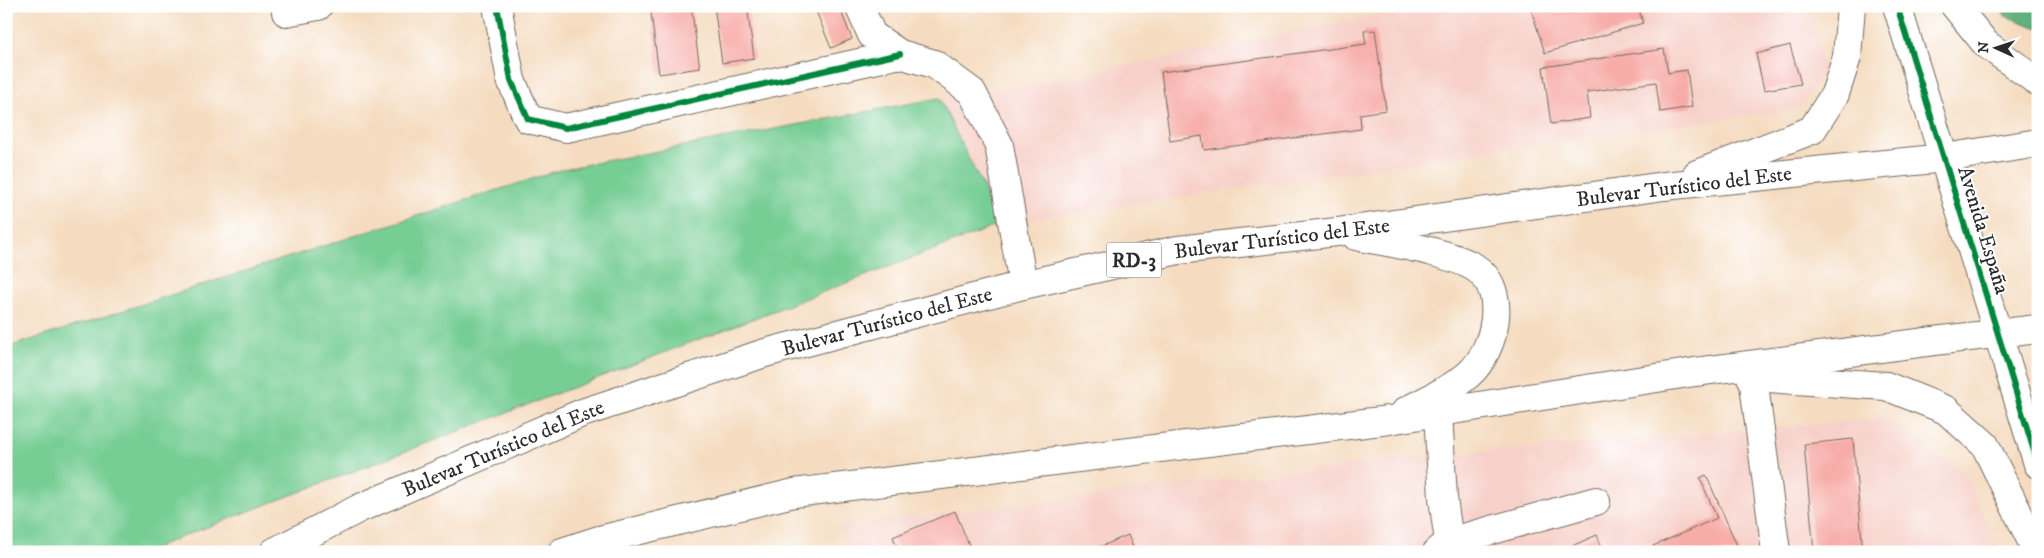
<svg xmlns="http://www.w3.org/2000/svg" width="2044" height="558" font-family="'IM FELL DW Pica',serif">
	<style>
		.built { fill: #f7d1c9 }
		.green { fill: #77ce94; stroke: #517c60 }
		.forest { fill: #61b17e; stroke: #466e54 }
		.building { fill: #f7aca7 }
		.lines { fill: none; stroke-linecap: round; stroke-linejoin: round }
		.minor-casing { stroke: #72695f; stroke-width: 30 }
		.highway-casing { stroke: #72695f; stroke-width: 30 }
		.minor { stroke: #fff; stroke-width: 28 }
		.highway { stroke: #fff; stroke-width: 28 }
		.cycleway-casing { stroke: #fff; stroke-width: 9 }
		.cycleway { stroke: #00873e; stroke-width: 6 }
		.labels { text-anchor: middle; stroke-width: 4; stroke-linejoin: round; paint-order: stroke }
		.shield { fill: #fff; stroke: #6b6b6b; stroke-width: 1 }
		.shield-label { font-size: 20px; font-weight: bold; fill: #2b2b2b }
		.street-label { font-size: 21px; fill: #2b2b2b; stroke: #fff }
	</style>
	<rect width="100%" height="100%" fill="#fff"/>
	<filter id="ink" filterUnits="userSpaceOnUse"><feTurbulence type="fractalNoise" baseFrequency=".02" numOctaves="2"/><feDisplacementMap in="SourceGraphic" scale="10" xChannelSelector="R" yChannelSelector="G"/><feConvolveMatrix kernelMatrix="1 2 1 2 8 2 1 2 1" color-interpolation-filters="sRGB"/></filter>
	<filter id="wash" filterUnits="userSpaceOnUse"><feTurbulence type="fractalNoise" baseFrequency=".0096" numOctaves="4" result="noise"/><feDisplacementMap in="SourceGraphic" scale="20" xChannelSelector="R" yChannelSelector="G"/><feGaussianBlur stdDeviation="1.12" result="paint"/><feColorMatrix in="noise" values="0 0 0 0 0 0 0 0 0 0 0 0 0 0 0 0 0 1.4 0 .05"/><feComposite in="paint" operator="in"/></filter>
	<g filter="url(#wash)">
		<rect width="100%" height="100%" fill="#f5dcc0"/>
		<g class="built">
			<path d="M1379 6H1812L1824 72 1799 109 1518 147 1001 224 939 98 1010 88 1381 15Z"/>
			<path d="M1887 418 1966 474 1999 552H847L839 526 1405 458Z"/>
		</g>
		<path class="green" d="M939 98 1001 224 163 544 150 552H6V348L563 169Z"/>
		<path class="forest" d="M2001 6H2038V28L2005 16Z"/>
		<g id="blocks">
			<g class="building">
				<path d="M650 6H691L700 68 659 74Z"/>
				<path d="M714 6H747L754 58 722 63Z"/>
				<path d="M814 6H839L852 39 831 48Z"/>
				<path d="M1530 6H1638L1643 23 1545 53Z"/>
				<path d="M1375 30 1386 110 1360 114 1361 129 1204 150 1202 136 1170 141 1161 72 1366 44 1364 31Z"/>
				<path d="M1790 45 1801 84 1764 90 1756 54Z"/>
				<path d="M1664 49 1668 73 1687 70 1692 107 1660 112 1656 82 1587 92 1590 118 1551 124 1543 67Z"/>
				<path d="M1853 439 1863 552H1814L1804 444Z"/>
				<path d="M1706 475 1740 552H1655L1653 546 1717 518 1700 478Z"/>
				<path d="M955 511 972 552H899L893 537Z"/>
				<path d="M1128 535 1135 552H1088Z"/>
				<path d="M1597 535 1604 552H1558Z"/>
			</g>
		</g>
	</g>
	<g filter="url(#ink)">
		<use href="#blocks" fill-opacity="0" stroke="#72695f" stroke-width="1"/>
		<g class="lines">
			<defs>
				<g id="minor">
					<path d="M497 6 511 80 528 119 566 128 900 54"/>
					<path d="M859 6 872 35 900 54 934 64 972 92 999 145 1023 285"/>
					<path d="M1897 6 2038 464"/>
					<path d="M286 12 318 6"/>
					<path d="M1753 377 1776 552"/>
					<path d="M1437 552 1449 542 1443 498 1438 413"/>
					<path d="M1454 552 1449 542 1596 501"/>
				</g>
				<g id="highway">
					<path d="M1955 6 1986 44 2038 82"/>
					<path d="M1697 174 1812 130 1835 94 1847 57 1851 6"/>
					<path d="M1356 236C1389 243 1446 251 1474 267 1510 289 1495 351 1469 374 1451 390 1426 400 1406 411"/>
					<path d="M1751 377 1886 386 1946 410 1985 445 2037 552"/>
					<path d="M274 552 360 508 582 413 765 353 1023 285 1178 250 1337 232 1664 186 1945 158 2038 143"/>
					<path d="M562 552 599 540 794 493 1389 420 1695 372 1934 341 2038 329"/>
				</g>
			</defs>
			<use href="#minor" class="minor-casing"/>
			<use href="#highway" class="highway-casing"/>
			<use href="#minor" class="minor"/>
			<use href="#highway" class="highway"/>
			<defs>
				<g id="cycleway">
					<path d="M497 6 511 80 528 119 566 128 900 54"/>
					<path d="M1897 6 2038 464"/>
				</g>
			</defs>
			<use href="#cycleway" class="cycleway-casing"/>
			<use href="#cycleway" class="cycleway"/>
		</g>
	</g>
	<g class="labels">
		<rect class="shield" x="1106.5" y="242.5" width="55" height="35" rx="4"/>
		<g class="shield-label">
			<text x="1134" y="267">RD-3</text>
		</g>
		<g class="street-label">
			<text transform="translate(1684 186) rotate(-7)" y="7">Bulevar Turístico del Este</text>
			<text transform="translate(1984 230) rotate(73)" y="7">Avenida España</text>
			<text transform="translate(1282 238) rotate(-7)" y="7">Bulevar Turístico del Este</text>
			<text transform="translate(887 321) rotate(-15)" y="7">Bulevar Turístico del Este</text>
			<text transform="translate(503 448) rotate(-23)" y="7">Bulevar Turístico del Este</text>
		</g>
	</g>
	<rect width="2044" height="558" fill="none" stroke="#fff" stroke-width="25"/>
	<g transform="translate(1996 48) rotate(273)" stroke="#ffffff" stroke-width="4" paint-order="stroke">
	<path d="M0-4L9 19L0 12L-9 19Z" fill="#2b2b2b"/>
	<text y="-8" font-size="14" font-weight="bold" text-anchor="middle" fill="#2b2b2b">N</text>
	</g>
</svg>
